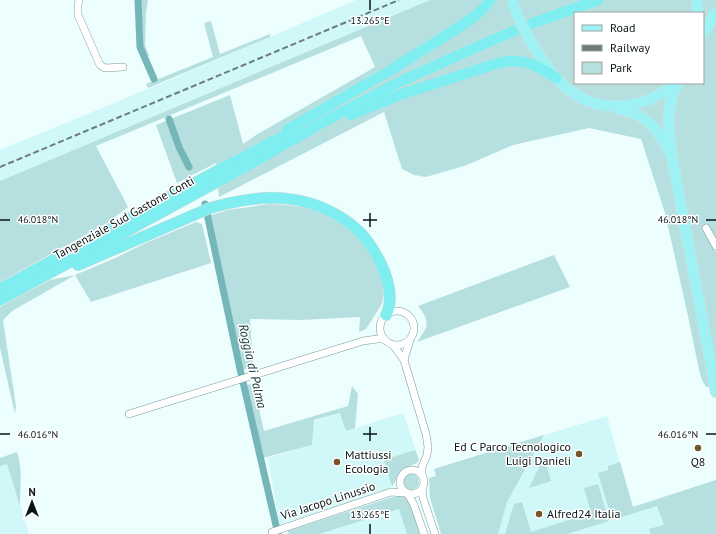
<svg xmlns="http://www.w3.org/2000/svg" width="716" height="534" font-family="'PT Sans',sans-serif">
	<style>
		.built { fill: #d0f8f9 }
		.green { fill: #b6dfe0; fill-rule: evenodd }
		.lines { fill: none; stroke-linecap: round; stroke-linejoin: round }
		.canal { stroke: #75b7b9; stroke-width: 7 }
		.minor-casing { stroke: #7d9999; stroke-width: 8 }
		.primary-casing { stroke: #d8d9d9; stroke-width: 12 }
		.trunk-casing { stroke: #d8d9d9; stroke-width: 12 }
		.minor { stroke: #fff; stroke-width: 7 }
		.primary { stroke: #9ff2f4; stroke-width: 11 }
		.trunk { stroke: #7feef0; stroke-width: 11 }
		.rail { stroke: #6d7b7b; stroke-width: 2; stroke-dasharray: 6 3; stroke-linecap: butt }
		.primary-bridge-casing { stroke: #d8d9d9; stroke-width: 12; stroke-linecap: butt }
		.primary-bridge { stroke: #9ff2f4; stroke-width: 11 }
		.ticks { fill: none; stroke: #091414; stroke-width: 1.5 }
		.poi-dot { fill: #75542a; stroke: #fff; stroke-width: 1.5 }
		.labels { text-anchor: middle; stroke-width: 3; stroke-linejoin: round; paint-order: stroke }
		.street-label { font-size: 12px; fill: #091414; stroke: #fff }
		.poi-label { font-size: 12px; fill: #091414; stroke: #fff; text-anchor: start }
		.water-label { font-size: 13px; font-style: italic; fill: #123435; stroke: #fff }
		.ticks-label { font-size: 10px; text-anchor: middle; fill: #091414; stroke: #fff; stroke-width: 3; stroke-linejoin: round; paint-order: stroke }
	</style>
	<rect width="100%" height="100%" fill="#ecfefe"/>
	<g class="built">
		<path d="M356 0H430L0 181V150L165 82Z"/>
		<path d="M341 413 346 431 403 413 419 460 417 463 405 468 401 471 389 489 280 524 278 517 268 458 311 445 314 421Z"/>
		<path d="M607 416 632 507 716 480V534H454L434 469Z"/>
		<path d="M7 464 29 534H0V466Z"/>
		<path d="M401 496 405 497 420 534H289L288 531 389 498 394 497Z"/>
	</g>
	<g class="green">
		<path d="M140 0H148L146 13 145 45 149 56 146 57 142 47Z"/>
		<path d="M430 0H716V241L708 225 702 226 716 252V387H706L702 380 699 370 688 316 665 213 641 139 589 128 513 145 467 165 426 177 414 175 402 169 384 112 219 197 216 163 177 183 156 125 230 95 243 144 256 135 375 67 361 36 96 146 128 207 107 223 0 282V181ZM575 13H703V83H575Z"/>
		<path d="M211 21 220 54 270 34V37L148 88 146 84 213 57 204 23Z"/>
		<path d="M269 204 288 205 306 208 321 212 337 220 362 240 381 273 384 293 382 304 366 329 359 332 360 317 300 320 250 319 253 366 238 372 205 217 228 210Z"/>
		<path d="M196 222 202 224 211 263 91 302 75 275 12 311 3 320 16 406 15 414 0 348V307L50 280 75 275 113 259 146 243Z"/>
		<path d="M554 255 570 287 417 342C428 327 431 322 418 306Z"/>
		<path d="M253 383 264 431 348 406 352 386 358 394 355 428 346 431 340 413 314 420 312 445 259 459 241 387Z"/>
		<path d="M544 435 507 502 498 534H441L430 498 429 478 436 476 434 469Z"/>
		<path d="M415 450 419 460 417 463 405 468 401 471 392 487 384 460Z"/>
		<path d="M17 452C23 469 20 488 20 506L7 464 0 466V458Z"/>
		<path d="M544 457 551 481 529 488Z"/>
		<path d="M620 462 633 507 716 480V534H651L649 529 664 525 657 506 612 520 598 473 608 470V466Z"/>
		<circle cx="411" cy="482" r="8"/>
		<path d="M598 484 609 521 567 534H505L514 504 522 502 531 532 591 513 584 488Z"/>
		<path d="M401 496C404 497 405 497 407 499 413 505 417 525 420 534H407L399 509 319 534H289L288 531 389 498 394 497Z"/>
	</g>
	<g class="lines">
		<g class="canal">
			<path d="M138 0 140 47 154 79"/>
			<path d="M169 119 179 147 189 167"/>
			<path d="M205 204 240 369 278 534"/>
		</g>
		<defs>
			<g id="minor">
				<path d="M79 0 78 5V15L100 65 105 68 123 67"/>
				<path d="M706 228 716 246"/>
				<circle cx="397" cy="328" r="17"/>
				<path d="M393 345 404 360 426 434 428 447 427 455 422 467V475"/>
				<path d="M404 360 410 340"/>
				<path d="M129 414 363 341 377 339H384"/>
				<circle cx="412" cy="482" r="12"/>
				<path d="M422 489 423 498 435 534"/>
				<path d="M408 494 414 505 424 534"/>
				<path d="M272 532 391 492 405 493"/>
			</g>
			<g id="primary">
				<path d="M697 0 698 13"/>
				<path d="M703 33 716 12"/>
				<path d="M531 42C539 54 547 68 557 79 578 102 608 112 638 103 651 100 665 93 675 83"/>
				<path d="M678 83C664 108 669 131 672 158L716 392"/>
				<path d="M619 109C648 116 655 125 669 151"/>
			</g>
			<g id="trunk">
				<path d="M351 115 402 94 502 62C527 59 536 65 556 78"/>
				<path d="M287 130 391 70 461 26 476 15 484 8 490 0"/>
				<path d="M78 265 210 208C254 196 294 191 335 214 342 218 349 222 355 228 366 236 374 250 380 262 388 278 394 298 386 315"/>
				<path d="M0 289 226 166 297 129"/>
				<path d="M0 300 261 158 322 123 397 83 490 41 536 22 598 0"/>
			</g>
		</defs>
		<use href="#minor" class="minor-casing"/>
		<use href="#primary" class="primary-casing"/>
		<use href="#trunk" class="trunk-casing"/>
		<use href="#minor" class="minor"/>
		<use href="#primary" class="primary"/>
		<use href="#trunk" class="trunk"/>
		<path class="rail" d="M0 167 399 0"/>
		<defs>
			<path id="primary-bridge" d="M513 4 521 24 531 42"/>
		</defs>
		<use href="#primary-bridge" class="primary-bridge-casing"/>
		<use href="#primary-bridge" class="primary-bridge"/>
	</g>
	<path class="ticks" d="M370 0V10M370 213V227M0 220H10M363 220H377M706 220H716M370 427V441M0 434H10M363 434H377M706 434H716M370 524V534"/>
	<g class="poi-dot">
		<circle cx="698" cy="448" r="4"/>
		<circle cx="579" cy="454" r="4"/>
		<circle cx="337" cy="462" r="4"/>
		<circle cx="539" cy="514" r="4"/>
	</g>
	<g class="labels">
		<g class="street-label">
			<text transform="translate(124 218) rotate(-29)" y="4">Tangenziale Sud Gastone Conti</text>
			<text transform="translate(328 501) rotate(-18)" y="4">Via Jacopo Linussio</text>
		</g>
		<g class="poi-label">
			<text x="571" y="451" text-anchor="end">Ed C Parco Tecnologico<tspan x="571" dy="14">Luigi Danieli</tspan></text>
			<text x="345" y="459">Mattiussi<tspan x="345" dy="14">Ecologia</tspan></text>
			<text x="698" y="466" text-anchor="middle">Q8</text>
			<text x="547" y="518">Alfred24 Italia</text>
		</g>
		<g class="water-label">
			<text transform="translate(253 366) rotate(77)" y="5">Roggia di Palma</text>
		</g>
	</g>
	<g class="ticks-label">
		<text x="370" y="24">13.265°E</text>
		<text x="38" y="223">46.018°N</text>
		<text x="678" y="223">46.018°N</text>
		<text x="38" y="438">46.016°N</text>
		<text x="678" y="438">46.016°N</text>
		<text x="370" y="518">13.265°E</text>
	</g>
	<rect x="574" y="12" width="130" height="72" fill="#ffffff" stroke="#9da1a1"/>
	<rect x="582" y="25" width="20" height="6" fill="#9ff2f4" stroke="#9da1a1"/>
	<text x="610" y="32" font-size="12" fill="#091414">Road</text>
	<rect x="582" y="45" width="20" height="6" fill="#6d7b7b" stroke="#9da1a1"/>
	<text x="610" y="52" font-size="12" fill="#091414">Railway</text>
	<rect x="582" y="62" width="20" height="12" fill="#b6dfe0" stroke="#9da1a1"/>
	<text x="610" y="72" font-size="12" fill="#091414">Park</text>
	<g transform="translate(32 502)" stroke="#ffffff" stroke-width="3" paint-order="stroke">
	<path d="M0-3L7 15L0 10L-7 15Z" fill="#091414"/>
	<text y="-6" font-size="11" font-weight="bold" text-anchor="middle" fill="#091414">N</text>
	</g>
</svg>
